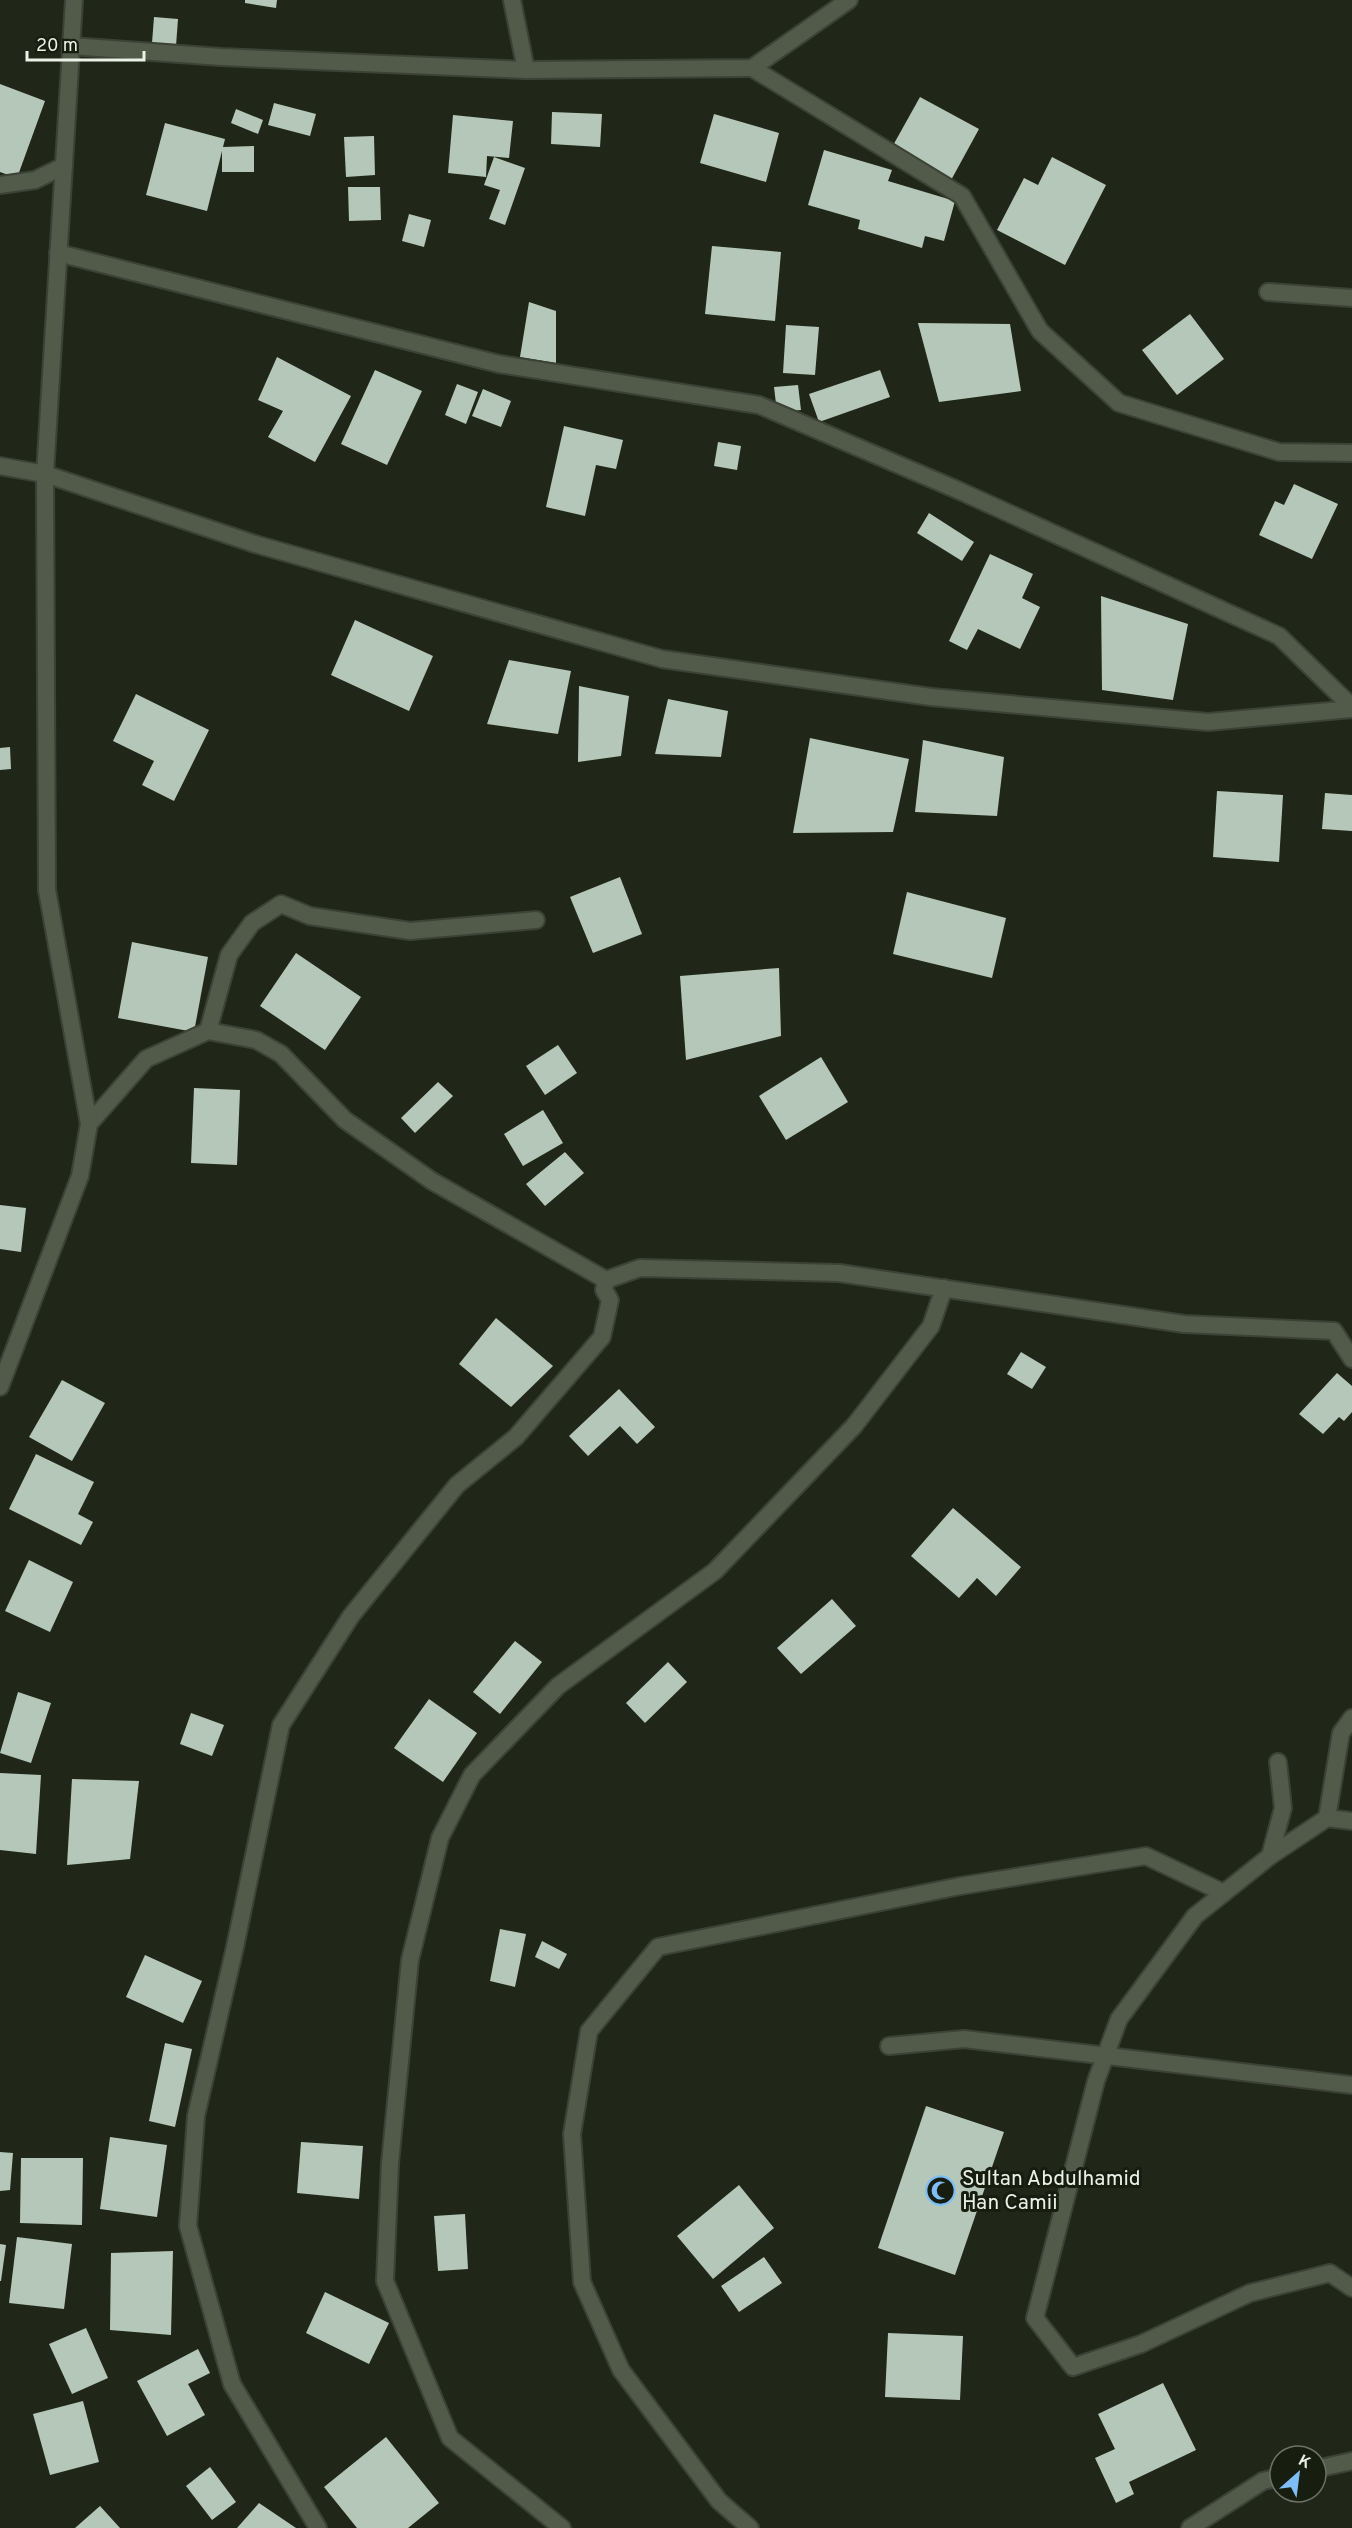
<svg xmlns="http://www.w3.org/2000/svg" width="1352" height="2528" font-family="Overpass,sans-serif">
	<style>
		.building { fill: #b5c7b8 }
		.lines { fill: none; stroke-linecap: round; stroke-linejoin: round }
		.minor-casing { stroke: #3c4236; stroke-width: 20 }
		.tertiary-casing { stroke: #3c4236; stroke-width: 20 }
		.minor { stroke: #525a49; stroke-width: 16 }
		.tertiary { stroke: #525a49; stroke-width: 16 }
		.labels { text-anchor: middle; stroke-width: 6; stroke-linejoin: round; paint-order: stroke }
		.poi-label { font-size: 21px; fill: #ecf1e7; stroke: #171d0f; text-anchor: start }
	</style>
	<rect width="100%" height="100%" fill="#212718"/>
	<g class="building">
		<path d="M245 0H277L276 8 245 3Z"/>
		<path d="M154 17 178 19 176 46 152 43Z"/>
		<path d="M0 84 45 101 17 178 0 172Z"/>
		<path d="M920 97 979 129 950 182 891 149Z"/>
		<path d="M274 103 316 114 310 136 268 125Z"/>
		<path d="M236 109 263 120 258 134 231 123Z"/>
		<path d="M552 112 602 114 600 147 551 144Z"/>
		<path d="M714 114 779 133 766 182 700 163Z"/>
		<path d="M453 115 513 121 509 158 487 156 486 177 448 173Z"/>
		<path d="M165 123 225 139 223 147 254 146V172H222V151L207 211 146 195Z"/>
		<path d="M374 136 375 175 346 177 344 137Z"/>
		<path d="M824 150 892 170 888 181 955 201 944 241 925 236 922 248 858 229 860 220 808 205Z"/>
		<path d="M494 157 525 168 505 225 489 219 500 190 484 185Z"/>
		<path d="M1052 157 1106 185 1065 265 997 230 1024 178 1038 185Z"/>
		<path d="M348 187H380L381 220 349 221Z"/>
		<path d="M409 214 431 220 424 247 402 241Z"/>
		<path d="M712 246 781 252 775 321 705 314Z"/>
		<path d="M529 302 556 311V363L520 357Z"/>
		<path d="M1190 314 1224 359 1177 395 1142 350Z"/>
		<path d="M918 323 1010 324 1021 391 939 402Z"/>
		<path d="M786 325 819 327 815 375 783 373Z"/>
		<path d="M277 357 351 396 315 462 268 437 283 411 258 400Z"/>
		<path d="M375 370 422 391 387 465 341 444Z"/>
		<path d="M880 370 890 397 819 422 809 394Z"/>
		<path d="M457 384 478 392 466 424 445 415Z"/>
		<path d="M798 385 801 410 777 412 774 387Z"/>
		<path d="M483 389 511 401 501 427 472 416Z"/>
		<path d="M564 426 623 440 616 469 596 465 585 516 546 507Z"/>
		<path d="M718 442 741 446 737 470 714 466Z"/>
		<path d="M1294 484 1338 504 1312 559 1259 535 1275 501 1284 505Z"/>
		<path d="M929 513 974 542 962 561 917 533Z"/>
		<path d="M990 554 1033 574 1022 598 1040 607 1020 649 978 629 967 650 949 641Z"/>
		<path d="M1101 596 1188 624 1173 700 1102 690Z"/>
		<path d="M355 620 433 656 409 711 331 675Z"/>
		<path d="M509 660 571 671 558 734 487 724Z"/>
		<path d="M579 686 629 696 621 756 578 762Z"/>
		<path d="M136 694 209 730 174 801 142 785 154 761 113 741Z"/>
		<path d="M668 699 728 711 721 757 655 754Z"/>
		<path d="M810 738 909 759 893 832 793 833Z"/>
		<path d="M923 740 1004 757 997 816 915 812Z"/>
		<path d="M10 747 11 769 0 770V748Z"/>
		<path d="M1217 791 1283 795 1279 862 1213 857Z"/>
		<path d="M1325 793 1352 795V831L1322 829Z"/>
		<path d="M620 877 642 934 593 953 570 897Z"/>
		<path d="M907 892 1006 918 992 978 893 954Z"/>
		<path d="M132 942 208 957 194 1032 118 1018Z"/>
		<path d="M296 953 361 997 325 1050 260 1006Z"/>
		<path d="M779 968 781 1036 686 1060 680 976Z"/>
		<path d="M558 1045 577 1073 545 1095 526 1066Z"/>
		<path d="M821 1057 848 1102 786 1140 759 1096Z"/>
		<path d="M438 1082 453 1096 415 1133 401 1118Z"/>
		<path d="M194 1088 240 1090 237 1165 191 1163Z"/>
		<path d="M543 1110 563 1143 523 1166 504 1134Z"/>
		<path d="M565 1152 584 1173 545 1206 526 1184Z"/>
		<path d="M0 1205 26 1208 21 1252 0 1249Z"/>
		<path d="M496 1318 553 1366 511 1407 459 1364Z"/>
		<path d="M1021 1352 1046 1367 1032 1389 1007 1374Z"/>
		<path d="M1337 1373 1352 1386V1412L1344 1421 1339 1417 1323 1434 1299 1414Z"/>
		<path d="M62 1380 105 1403 72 1461 29 1437Z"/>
		<path d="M619 1389 655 1427 637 1444 620 1426 588 1456 569 1436Z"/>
		<path d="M36 1454 94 1482 78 1514 93 1522 81 1545 9 1509Z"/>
		<path d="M953 1508 1021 1567 996 1596 977 1578 959 1598 911 1556Z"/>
		<path d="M29 1560 73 1582 50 1632 5 1611Z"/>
		<path d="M832 1599 856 1626 801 1674 777 1648Z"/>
		<path d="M515 1641 542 1662 500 1714 473 1692Z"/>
		<path d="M668 1662 687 1682 645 1723 626 1703Z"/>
		<path d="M18 1692 51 1703 31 1763 0 1753Z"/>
		<path d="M429 1699 477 1733 443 1782 394 1748Z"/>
		<path d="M191 1713 224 1725 212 1756 180 1744Z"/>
		<path d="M0 1773 41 1775 36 1854 0 1850Z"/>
		<path d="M72 1779 139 1781 130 1859 67 1865Z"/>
		<path d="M500 1929 526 1934 515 1987 490 1981Z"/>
		<path d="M542 1941 567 1954 559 1969 535 1957Z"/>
		<path d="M145 1955 202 1981 183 2023 126 1997Z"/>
		<path d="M165 2043 192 2049 175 2127 149 2121Z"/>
		<path d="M926 2106 1004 2132 955 2275 878 2248Z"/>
		<path d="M110 2137 167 2145 157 2217 100 2209Z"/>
		<path d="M301 2142 363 2146 359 2199 297 2193Z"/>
		<path d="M0 2152 13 2153 10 2190 0 2191Z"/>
		<path d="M21 2158H83L82 2225 20 2223Z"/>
		<path d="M739 2185 774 2228 713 2279 677 2236Z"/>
		<path d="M465 2214 468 2269 438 2271 434 2216Z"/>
		<path d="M17 2237 72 2244 64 2309 9 2303Z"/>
		<path d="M0 2244 6 2245 1 2281H0Z"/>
		<path d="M173 2251 171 2335 110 2330 111 2253Z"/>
		<path d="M764 2257 782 2283 739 2312 721 2286Z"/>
		<path d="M325 2292 389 2323 369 2364 306 2333Z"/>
		<path d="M86 2328 108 2378 72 2394 49 2344Z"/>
		<path d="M888 2333 963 2336 960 2400 885 2397Z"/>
		<path d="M198 2349 210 2373 188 2384 205 2415 167 2436 137 2381Z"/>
		<path d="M1163 2383 1196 2450 1129 2482 1134 2494 1116 2503 1095 2458 1115 2449 1098 2414Z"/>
		<path d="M83 2401 99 2462 50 2475 33 2414Z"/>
		<path d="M386 2437 439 2503 408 2528H357L324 2487Z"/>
		<path d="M210 2467 236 2502 212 2520 186 2486Z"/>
		<path d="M259 2503 296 2528H237Z"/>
		<path d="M100 2506 120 2528H75Z"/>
	</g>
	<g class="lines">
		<defs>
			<g id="minor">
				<path d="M512 0 526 70"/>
				<path d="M71 46 221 57 526 70 752 68 849 0"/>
				<path d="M752 68 962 196 1040 331 1119 403 1279 452 1352 453"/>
				<path d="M0 185 35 180 64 166"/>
				<path d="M58 253 499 364 759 405 960 491 1279 636 1352 707"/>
				<path d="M1268 292 1352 298"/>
				<path d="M0 466 45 474 255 544 662 659 931 697 1208 722 1352 709"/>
				<path d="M208 1031 229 955 252 923 281 904 310 916 410 931 536 920"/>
				<path d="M89 1124 146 1059 208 1031 256 1040 281 1054 345 1120 432 1181 606 1280 640 1268 839 1273 1184 1324 1334 1331 1352 1359"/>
				<path d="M1278 1762 1283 1808 1270 1856 1195 1916 1119 2019 1096 2081 1035 2318 1073 2367 1141 2344 1250 2293 1330 2273 1352 2288"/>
				<path d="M1327 1818 1341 1733 1352 1718"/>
				<path d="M1270 1856 1327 1818 1352 1821"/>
				<path d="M889 2046 964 2039 1352 2085"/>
				<path d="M1316 2469 1352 2461"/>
				<path d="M318 2528 232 2384 188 2226 196 2116 235 1947 281 1725 351 1616 457 1485 516 1437 602 1337 610 1300 604 1290 606 1280"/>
				<path d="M562 2528 450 2438 385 2281 390 2163 410 1960 440 1838 472 1775 558 1686 715 1571 854 1426 931 1326 944 1288"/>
				<path d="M750 2528 719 2501 621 2370 582 2282 572 2134 589 2031 658 1947 960 1886 1146 1856 1224 1893"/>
				<path d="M1190 2528 1263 2481 1280 2477"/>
			</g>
			<path id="tertiary" d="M0 1387 80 1176 89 1124 47 890 45 474 74 0"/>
		</defs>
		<use href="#minor" class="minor-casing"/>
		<use href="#tertiary" class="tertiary-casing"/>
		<use href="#minor" class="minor"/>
		<use href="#tertiary" class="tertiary"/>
	</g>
	<defs>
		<symbol id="mosque-ring" viewBox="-11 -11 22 22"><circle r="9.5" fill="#171d0f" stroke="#7dbef9" stroke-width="1.5"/><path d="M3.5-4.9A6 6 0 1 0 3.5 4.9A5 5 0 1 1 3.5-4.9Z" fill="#7dbef9"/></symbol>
	</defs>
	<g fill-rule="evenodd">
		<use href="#mosque-ring" x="924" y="2174" width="33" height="33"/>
	</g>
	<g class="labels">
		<g class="poi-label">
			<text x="962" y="2185">Sultan Abdulhamid<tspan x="962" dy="24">Han Camii</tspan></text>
		</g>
	</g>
	<g transform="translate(1298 2474) rotate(28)"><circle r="28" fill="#171d0f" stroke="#6c7265" stroke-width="1.5"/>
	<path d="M0-4.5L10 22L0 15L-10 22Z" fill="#7dbef9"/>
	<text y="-9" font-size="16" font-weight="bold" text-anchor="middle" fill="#ecf1e7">K</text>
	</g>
	<path d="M27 51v9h117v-9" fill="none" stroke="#ecf1e7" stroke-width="3"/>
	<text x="36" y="51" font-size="18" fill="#ecf1e7" stroke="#171d0f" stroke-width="4.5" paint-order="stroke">20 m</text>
</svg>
